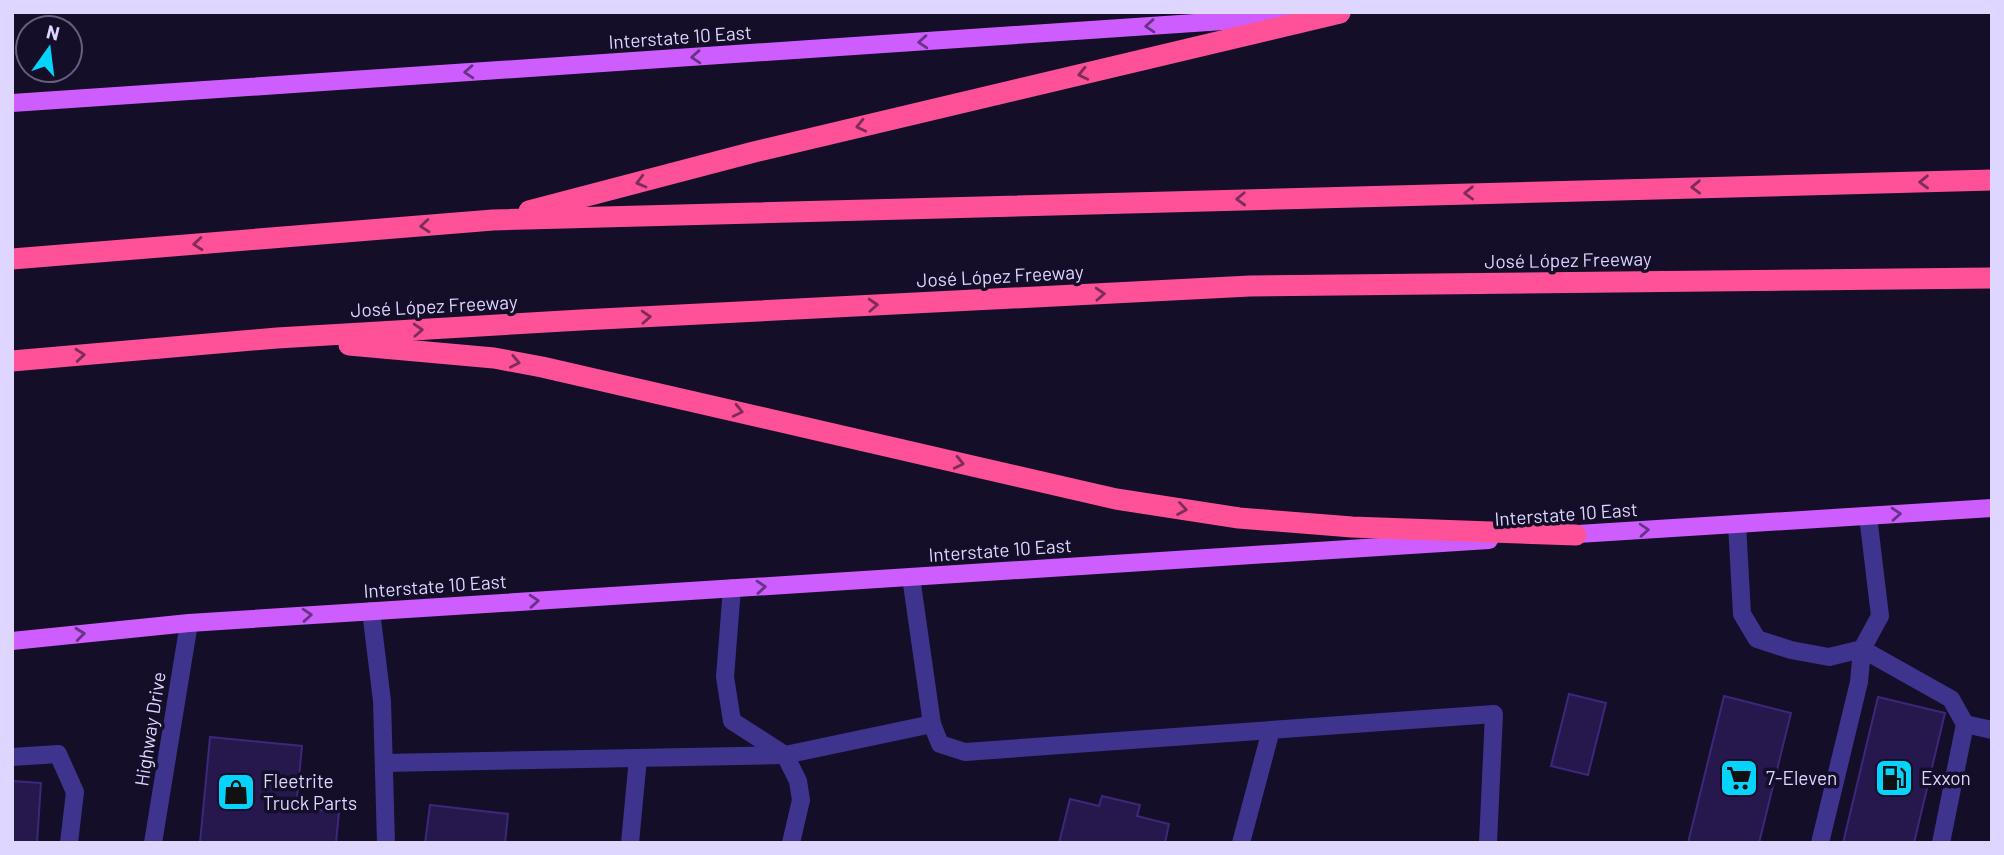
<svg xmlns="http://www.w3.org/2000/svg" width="2004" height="855" font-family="Barlow,sans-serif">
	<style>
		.building { fill: #26184c; stroke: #3e277b; stroke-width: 2 }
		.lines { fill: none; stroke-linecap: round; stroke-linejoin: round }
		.minor { stroke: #3e348d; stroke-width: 18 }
		.major { stroke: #ce5dff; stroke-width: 18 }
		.highway { stroke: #ff5198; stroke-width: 21 }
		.oneway { stroke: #683289 }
		.oneway2 { stroke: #7e2c5b }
		.labels { text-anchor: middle; stroke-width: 7; stroke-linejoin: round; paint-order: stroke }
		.street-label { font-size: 19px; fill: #ded6ff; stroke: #140e29 }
		.poi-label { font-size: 19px; fill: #ded6ff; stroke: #140e29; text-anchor: start }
	</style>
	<rect width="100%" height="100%" fill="#140e29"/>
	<g class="building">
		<path d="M1569 694 1606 703 1588 775 1551 766Z"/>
		<path d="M1724 696 1791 713 1759 843H1688Z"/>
		<path d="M1878 697 1945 713 1914 843H1843Z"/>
		<path d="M210 737 302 746 296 808 339 812 336 843H200Z"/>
		<path d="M12 781 41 783 37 843H12Z"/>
		<path d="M1102 796 1140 805 1137 816 1169 824 1165 843H1059L1070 799 1099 806Z"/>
		<path d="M430 805 508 814 505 843H425Z"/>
	</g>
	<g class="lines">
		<g class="minor">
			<path d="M1737 524 1742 614 1757 639 1791 650 1829 657 1862 649 1880 616 1868 516"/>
			<path d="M911 577 932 724 940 744 965 752 1494 714 1488 843"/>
			<path d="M732 588 725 677 732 721 785 755 798 781 801 800 791 843"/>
			<path d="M371 611 382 701 386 843"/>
			<path d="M1965 724 1992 730"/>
			<path d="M12 757 58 754 75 792 69 843"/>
			<path d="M384 763 785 755 932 724"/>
			<path d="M153 843 189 623"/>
			<path d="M630 843 638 758"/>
			<path d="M1241 843 1271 730"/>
			<path d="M1820 843 1859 682 1862 649 1951 699 1965 724 1941 843"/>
		</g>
		<g class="major">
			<path d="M12 103 1297 16"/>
			<path d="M1562 535 1992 508"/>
			<path d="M12 641 189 623 1489 540"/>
		</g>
		<g class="highway">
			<path d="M529 211 754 152 1340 13"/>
			<path d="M12 259 493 220 1992 180"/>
			<path d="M349 345 494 358 542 367 1116 499 1239 518 1352 527 1576 535"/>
			<path d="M12 361 277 338 581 320 1250 286 1992 278"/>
		</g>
	</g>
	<defs><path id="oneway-chevron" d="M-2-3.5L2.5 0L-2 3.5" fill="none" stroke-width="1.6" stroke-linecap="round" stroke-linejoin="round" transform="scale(1.75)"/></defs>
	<g class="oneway">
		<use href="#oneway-chevron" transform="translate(1150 26) rotate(176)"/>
		<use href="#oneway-chevron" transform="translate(923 42) rotate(176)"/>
		<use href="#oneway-chevron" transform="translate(696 57) rotate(176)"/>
		<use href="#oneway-chevron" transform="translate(469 72) rotate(176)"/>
		<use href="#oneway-chevron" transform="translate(1896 514) rotate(-4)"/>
		<use href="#oneway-chevron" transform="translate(1644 530) rotate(-4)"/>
		<use href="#oneway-chevron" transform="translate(761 587) rotate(-4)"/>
		<use href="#oneway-chevron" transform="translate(534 601) rotate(-4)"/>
		<use href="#oneway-chevron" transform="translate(307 615) rotate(-4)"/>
		<use href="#oneway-chevron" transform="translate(80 634) rotate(-6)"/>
	</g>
	<g class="oneway2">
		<use href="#oneway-chevron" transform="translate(1083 74) rotate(167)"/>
		<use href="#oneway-chevron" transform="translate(861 126) rotate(167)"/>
		<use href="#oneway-chevron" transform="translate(641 182) rotate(165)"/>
		<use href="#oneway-chevron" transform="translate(1924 182) rotate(179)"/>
		<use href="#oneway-chevron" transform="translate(1696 187) rotate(179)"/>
		<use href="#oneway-chevron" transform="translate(1469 193) rotate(179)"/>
		<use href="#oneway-chevron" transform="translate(1241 199) rotate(178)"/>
		<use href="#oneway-chevron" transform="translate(425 226) rotate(175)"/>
		<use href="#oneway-chevron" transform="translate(198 244) rotate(175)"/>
		<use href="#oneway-chevron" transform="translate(1100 294) rotate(-3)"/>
		<use href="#oneway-chevron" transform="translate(873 305) rotate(-3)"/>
		<use href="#oneway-chevron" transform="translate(646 317) rotate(-3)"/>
		<use href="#oneway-chevron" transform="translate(418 330) rotate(-3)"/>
		<use href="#oneway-chevron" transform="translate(80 355) rotate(-5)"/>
		<use href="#oneway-chevron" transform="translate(515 362) rotate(11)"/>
		<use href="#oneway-chevron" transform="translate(738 411) rotate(13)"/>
		<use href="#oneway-chevron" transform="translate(959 463) rotate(13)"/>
		<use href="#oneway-chevron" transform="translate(1182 509) rotate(9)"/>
	</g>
	<defs>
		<symbol id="supermarket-square" viewBox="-11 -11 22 22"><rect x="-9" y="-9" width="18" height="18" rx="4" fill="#02d4ff" stroke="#140e29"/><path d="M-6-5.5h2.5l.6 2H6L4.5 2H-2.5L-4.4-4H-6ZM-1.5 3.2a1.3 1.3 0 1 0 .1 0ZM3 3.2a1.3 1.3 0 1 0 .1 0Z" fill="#111"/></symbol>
		<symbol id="fuel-square" viewBox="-11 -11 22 22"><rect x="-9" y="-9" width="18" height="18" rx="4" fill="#02d4ff" stroke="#140e29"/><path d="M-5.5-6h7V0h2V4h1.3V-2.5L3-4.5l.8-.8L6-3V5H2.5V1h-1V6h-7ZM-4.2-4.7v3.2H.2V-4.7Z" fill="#111"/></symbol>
		<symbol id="shop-square" viewBox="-11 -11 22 22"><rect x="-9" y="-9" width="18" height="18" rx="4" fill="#02d4ff" stroke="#140e29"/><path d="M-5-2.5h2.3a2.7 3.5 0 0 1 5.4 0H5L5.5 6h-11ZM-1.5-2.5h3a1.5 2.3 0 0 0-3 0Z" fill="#111"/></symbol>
	</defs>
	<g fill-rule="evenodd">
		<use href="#supermarket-square" x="1717" y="756" width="44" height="44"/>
		<use href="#fuel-square" x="1872" y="756" width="44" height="44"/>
		<use href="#shop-square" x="214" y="770" width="44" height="44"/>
	</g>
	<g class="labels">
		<g class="street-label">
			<text transform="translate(680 37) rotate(-4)" y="7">Interstate 10 East</text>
			<text transform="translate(1568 260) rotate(-1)" y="7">José López Freeway</text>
			<text transform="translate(1000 276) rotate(-3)" y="7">José López Freeway</text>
			<text transform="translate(434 306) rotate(-3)" y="7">José López Freeway</text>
			<text transform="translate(1566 514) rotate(-4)" y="7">Interstate 10 East</text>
			<text transform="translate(1000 550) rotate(-4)" y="7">Interstate 10 East</text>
			<text transform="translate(435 586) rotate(-4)" y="7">Interstate 10 East</text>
			<text transform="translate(150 729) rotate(-81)" y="7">Highway Drive</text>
		</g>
		<g class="poi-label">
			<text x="1766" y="785">7-Eleven</text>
			<text x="1921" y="785">Exxon</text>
			<text x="263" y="788">Fleetrite<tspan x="263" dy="22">Truck Parts</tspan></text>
		</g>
	</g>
	<rect width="2004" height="855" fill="none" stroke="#ded6ff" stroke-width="28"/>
	<g transform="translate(49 49) rotate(14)"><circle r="33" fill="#140e29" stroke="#655e7f" stroke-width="2"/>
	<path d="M0-5L12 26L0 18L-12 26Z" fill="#02d4ff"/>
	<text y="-10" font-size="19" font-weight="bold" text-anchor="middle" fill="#ded6ff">N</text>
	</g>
</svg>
